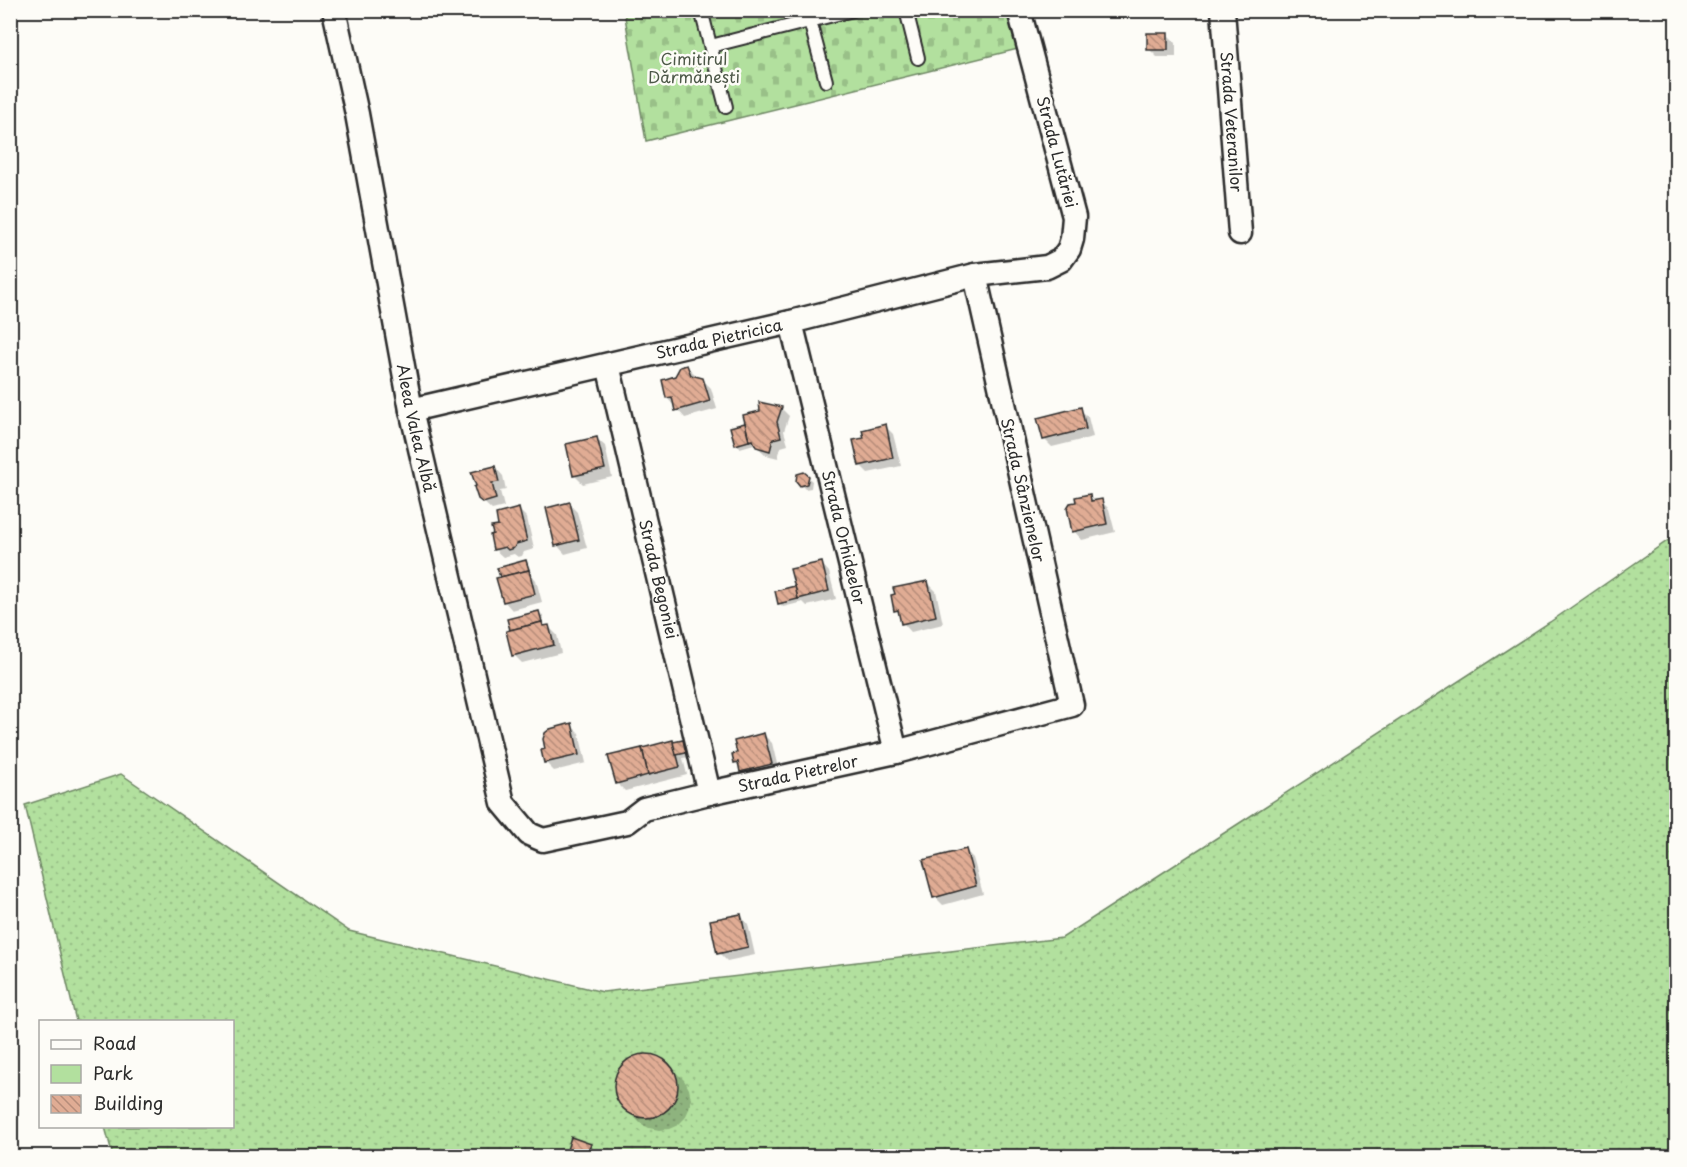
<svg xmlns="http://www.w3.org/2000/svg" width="1687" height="1167" font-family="'Playpen Sans',sans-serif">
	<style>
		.green { fill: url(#green-dots); stroke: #6e8664; stroke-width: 1.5 }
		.cemetery { fill: url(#cemetery-stones); stroke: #6e8664; stroke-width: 1.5 }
		.shadow { fill: #0003 }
		.building { fill: url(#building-back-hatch); stroke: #2b2b2b; stroke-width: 1.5 }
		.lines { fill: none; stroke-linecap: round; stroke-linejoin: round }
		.lane-casing { stroke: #2b2b2b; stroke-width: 16 }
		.street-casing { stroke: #2b2b2b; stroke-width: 27 }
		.lane { stroke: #fdfcf7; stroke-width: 12 }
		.street { stroke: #fdfcf7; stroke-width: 22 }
		.labels { text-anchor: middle; stroke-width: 5; stroke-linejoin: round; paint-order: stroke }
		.park-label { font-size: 16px; fill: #4d5848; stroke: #fdfcf7 }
		.street-label { font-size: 16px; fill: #2b2b2b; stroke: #fdfcf7 }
	</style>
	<defs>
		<pattern id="green-dots" width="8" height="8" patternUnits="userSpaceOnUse" patternTransform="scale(1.5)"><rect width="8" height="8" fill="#b2e09e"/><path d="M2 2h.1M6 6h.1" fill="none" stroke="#99c088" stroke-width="1.8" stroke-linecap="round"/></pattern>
		<pattern id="cemetery-stones" width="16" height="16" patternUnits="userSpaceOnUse" patternTransform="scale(1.5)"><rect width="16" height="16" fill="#b2e09e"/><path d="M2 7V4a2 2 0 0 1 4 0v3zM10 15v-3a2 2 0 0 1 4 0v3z" fill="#99c088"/></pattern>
		<pattern id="building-back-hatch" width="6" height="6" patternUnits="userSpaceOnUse" patternTransform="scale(1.5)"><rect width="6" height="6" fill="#e0ac94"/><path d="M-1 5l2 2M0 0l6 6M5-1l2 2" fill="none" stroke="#b68c79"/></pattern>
	</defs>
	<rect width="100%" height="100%" fill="#fdfcf7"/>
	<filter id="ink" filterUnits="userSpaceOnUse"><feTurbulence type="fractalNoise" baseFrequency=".0167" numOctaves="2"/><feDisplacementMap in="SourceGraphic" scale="12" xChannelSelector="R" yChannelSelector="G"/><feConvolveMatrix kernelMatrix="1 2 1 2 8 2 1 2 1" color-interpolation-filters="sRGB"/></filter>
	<g filter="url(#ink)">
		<path class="green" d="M1676 535V1156H113L105 1127 232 1126V1022L76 1021 25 805 121 774 349 931 603 992 1062 938 1550 622Z"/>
		<path class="cemetery" d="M624 11H1008L1018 49 646 141Z"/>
		<g class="shadow">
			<path d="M1167 34 1176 43V57H1157L1149 49Z"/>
			<path d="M686 366 695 374 696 378 702 379 711 388 717 409 685 418 667 398 676 377Z"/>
			<path d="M781 408 789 416 784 431 788 445 781 447 778 458 766 455 754 444 740 448 736 444 744 424Z"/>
			<path d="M1080 409 1088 417 1093 437 1052 447 1044 439Z"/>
			<path d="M885 426 893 434 901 466 868 473 860 465 866 439Z"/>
			<path d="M596 438 605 446 612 477 583 484 575 476 567 445Z"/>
			<path d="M495 467 503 476 506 490 500 491 504 507 492 510 479 498Z"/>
			<path d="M804 474 812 481 811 488 805 489 797 481Z"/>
			<path d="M1089 496 1096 502 1101 501 1109 509 1115 532 1082 540 1074 531 1078 503Z"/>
			<path d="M569 504 577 512 587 548 565 554 557 545Z"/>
			<path d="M519 510 527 518 534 549 524 552 522 556 518 557 514 554 503 557 494 549 500 527Z"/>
			<path d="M525 562 529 566 532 575 536 580 542 602 512 610 504 601 503 578 501 577Z"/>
			<path d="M821 563 829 572 836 599 807 606 803 602 783 607 779 603Z"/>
			<path d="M927 582 936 591 943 624 911 632 903 623 901 615 896 610Z"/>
			<path d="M539 613 543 616 545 627 548 626 557 635 561 653 522 663 514 655 512 631 509 620Z"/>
			<path d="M571 725 579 733 586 763 554 771 546 763 543 751Z"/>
			<path d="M764 735 772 743 779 772 750 779 735 762 738 754Z"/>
			<path d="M682 742 686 745 689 757 683 758 687 775 625 791 617 783 674 744Z"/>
			<path d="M965 850 973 858 983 894 943 905 935 897Z"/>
			<path d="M740 915 748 924 755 955 727 961 719 953Z"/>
			<path d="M643 1055 653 1056 663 1060 684 1080 689 1089 691 1099 689 1109 685 1118 678 1125 669 1129 659 1130 649 1128 640 1123 620 1102 616 1093V1083L619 1072 625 1064 633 1058Z"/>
			<path d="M590 1145 594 1149 592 1156H572L568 1152Z"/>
		</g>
		<g class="building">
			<rect x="1147" y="33" width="21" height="17"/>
			<path d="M687 365 691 375 703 378 710 401 675 411 672 397 666 398 662 380 675 376 680 367Z"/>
			<path d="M759 402 782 407 777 422 781 437 773 439 770 451 756 447 753 440 749 441 745 423 743 415 760 411Z"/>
			<path d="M1081 407 1086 429 1043 440 1037 418Z"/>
			<path d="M745 423 749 441 735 445 730 427Z"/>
			<path d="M886 424 893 458 859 466 853 440 864 438 862 430Z"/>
			<path d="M597 437 605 469 573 476 566 444Z"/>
			<path d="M495 466 499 482 492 483 496 499 483 503 478 499 474 487 476 486 471 472Z"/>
			<path d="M804 472 809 476 807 484 800 486 796 481 797 474Z"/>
			<path d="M1090 494 1091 501 1102 499 1107 524 1072 532 1067 508 1070 503 1076 502 1075 497Z"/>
			<path d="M570 502 579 540 555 546 546 508Z"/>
			<path d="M519 508 527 541 516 544 514 548 508 550 505 547 493 550 490 535 493 534 491 527 498 526 496 514Z"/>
			<path d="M526 560 529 570 500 577 497 568Z"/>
			<path d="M822 562 829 591 798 599 790 569Z"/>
			<path d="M529 570 535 594 503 602 496 578Z"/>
			<path d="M928 581 936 616 901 624 898 610 894 611 891 595 895 594 893 588Z"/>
			<path d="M795 586 798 599 778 604 775 591Z"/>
			<path d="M539 611 542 622 510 630 507 619Z"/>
			<path d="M542 622 543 626 549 625 554 645 512 656 506 631Z"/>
			<path d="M572 723 579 755 544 763 541 750 545 749 543 739 545 733 550 729Z"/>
			<path d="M764 733 772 764 740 772 738 762 734 763 732 754 737 753 734 741Z"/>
			<path d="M673 740 680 767 648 775 642 748Z"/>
			<path d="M683 740 686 753 676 755 673 742Z"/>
			<path d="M642 748 648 775 616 784 608 756Z"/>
			<path d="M966 849 976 886 933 898 923 860Z"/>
			<path d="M741 914 748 947 717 954 710 920Z"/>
			<circle cx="646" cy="1086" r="32"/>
			<path d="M571 1137 591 1144 587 1156H576L566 1153Z"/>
		</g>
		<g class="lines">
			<defs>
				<g id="lane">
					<path d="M701 10 726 107"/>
					<path d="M807 10 826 81"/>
					<path d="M906 10 918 58"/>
					<path d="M711 46 853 10"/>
				</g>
				<g id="street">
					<path id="s1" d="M334 10 357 114 411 410 503 803 529 834 543 840 627 822 644 809 709 793 896 752 1072 705 975 275"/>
					<path id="s2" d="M1223 10 1240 233"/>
					<path id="s3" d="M791 322 896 752"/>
					<path id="s4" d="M608 365 709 793"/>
					<path id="s5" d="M411 410 791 322 975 275 1047 267 1061 260 1069 249 1072 239 1074 217 1019 10"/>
				</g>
			</defs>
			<use href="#lane" class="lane-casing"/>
			<use href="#street" class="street-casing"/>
			<use href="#lane" class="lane"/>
			<use href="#street" class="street"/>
		</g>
	</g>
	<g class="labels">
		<g class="park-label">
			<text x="694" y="65">Cimitirul<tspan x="694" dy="18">Dărmănești</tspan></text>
		</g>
		<g class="street-label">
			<text dy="6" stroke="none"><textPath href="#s2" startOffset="112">Strada Veteranilor</textPath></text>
			<text transform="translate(1057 152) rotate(75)" y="6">Strada Lutăriei</text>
			<text dy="6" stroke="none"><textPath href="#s5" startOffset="316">Strada Pietricica</textPath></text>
			<text dy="6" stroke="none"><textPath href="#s1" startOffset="426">Aleea Valea Albă</textPath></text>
			<text transform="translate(1023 490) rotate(77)" y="6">Strada Sânzienelor</text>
			<text dy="6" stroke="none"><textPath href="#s3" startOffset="222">Strada Orhideelor</textPath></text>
			<text dy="6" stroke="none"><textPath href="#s4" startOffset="220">Strada Begoniei</textPath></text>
			<text dy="6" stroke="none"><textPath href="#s1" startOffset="1132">Strada Pietrelor</textPath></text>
		</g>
	</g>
	<rect width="1687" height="1167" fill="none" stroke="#fdfcf7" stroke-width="36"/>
	<rect x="18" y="18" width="1651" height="1131" fill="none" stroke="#2b2b2b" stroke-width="2" filter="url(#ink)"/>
	<rect x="39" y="1020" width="195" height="108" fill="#fdfcf7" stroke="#a9a8a5" stroke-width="1.5"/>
	<rect x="51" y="1040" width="30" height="9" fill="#fdfcf7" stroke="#a9a8a5" stroke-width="1.5"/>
	<text x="93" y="1050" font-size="18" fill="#2b2b2b">Road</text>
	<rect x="51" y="1065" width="30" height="18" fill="#b2e09e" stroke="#a9a8a5" stroke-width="1.5"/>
	<text x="93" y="1080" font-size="18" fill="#2b2b2b">Park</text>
	<rect x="51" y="1095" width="30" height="18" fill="url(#building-back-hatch)" stroke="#a9a8a5" stroke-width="1.5"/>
	<text x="93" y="1110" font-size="18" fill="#2b2b2b">Building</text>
</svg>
